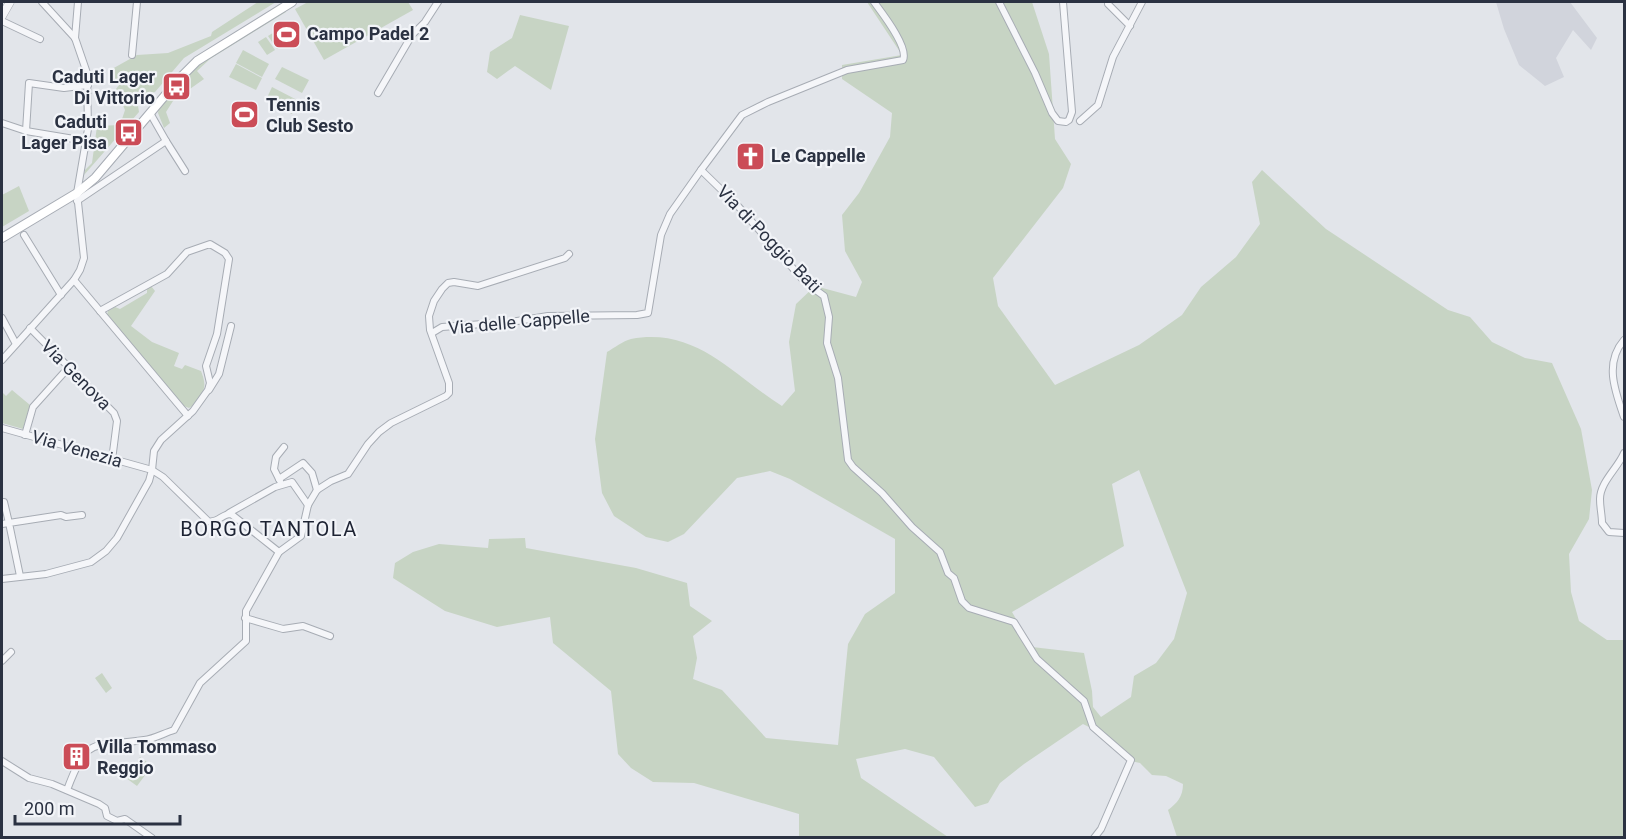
<svg xmlns="http://www.w3.org/2000/svg" width="1626" height="839" font-family="Roboto,sans-serif">
	<style>
		.built { fill: #d1d4dc }
		.green { fill: #c7d4c4; fill-rule: evenodd }
		.lines { fill: none; stroke-linecap: round; stroke-linejoin: round }
		.minor-casing { stroke: #a7acb4; stroke-width: 8 }
		.tertiary-casing { stroke: #a7acb4; stroke-width: 9 }
		.secondary-casing { stroke: #a7acb4; stroke-width: 10 }
		.minor { stroke: #f5f6f9; stroke-width: 6 }
		.tertiary { stroke: #f5f6f9; stroke-width: 8 }
		.secondary { stroke: #fff; stroke-width: 8 }
		.labels { text-anchor: middle; stroke-width: 4.5; stroke-linejoin: round; paint-order: stroke }
		.poi-label { font-size: 18px; font-weight: bold; fill: #2b3242; stroke: #f2f4f8; text-anchor: start }
		.street-label { font-size: 18px; fill: #2b3242; stroke: #f2f4f8 }
		.neighbourhood-label { font-size: 20px; letter-spacing: 1.5px; fill: #1d2333; stroke: #f2f4f8 }
	</style>
	<rect width="100%" height="100%" fill="#e2e5ea"/>
	<path class="built" d="M1496 2H1570L1597 38 1591 50 1573 30 1556 58 1564 77 1545 86 1519 65 1504 29Z"/>
	<g class="green">
		<path d="M258 2H276L184 58 155 92 148 94 138 106 139 112 84 175 85 170 92 163 97 126 120 125 125 110 116 89 119 85 110 73 112 69 137 55 168 53 211 36 212 32Z"/>
		<path d="M308 2H408L413 10 324 60 295 9Z"/>
		<path d="M867 2H1032L1049 54 1055 139 1071 164 1063 188 993 278 998 306 1055 385 1139 345 1182 315 1201 287 1236 257 1260 224 1252 182 1262 170 1326 229 1448 310 1470 317 1492 342 1525 358 1552 363 1581 429 1592 490 1589 519 1569 554 1571 592 1579 621 1607 640H1624V837H1177L1168 810C1177 803 1183 797 1183 784L1166 776 1152 775 1140 763 1126 760 1109 737 1083 724 1024 764 1000 783 988 803 975 807 934 757 905 749 856 759 861 778 948 837H799V814L694 783 653 782 631 768 618 754 611 691 553 643 550 617 497 627 445 611 393 578 395 563 413 552 439 544 488 548 489 539 525 538 526 548 636 568 687 583 690 606 712 621 693 636 697 658 693 679 722 690 766 738 838 745 848 644 865 614 895 593V539L790 479 770 471 737 478 684 534 668 542 646 537 614 516 602 493 595 439 607 352C614 348 623 341 631 339 697 327 732 375 782 406L795 391 789 342 796 304 815 286 856 297 862 282 845 251 842 215 859 193 890 137 892 113 842 79V65L902 55ZM1139 470 1187 593 1174 639 1156 663 1134 676 1131 697 1101 717 1093 707 1092 691 1084 653 1032 647 1012 612 1124 546 1112 484Z"/>
		<path d="M285 10 286 12 210 59 197 71 204 79 173 101 166 112 170 123 164 128 158 113 159 107 198 65Z"/>
		<path d="M520 15 569 26 551 90 515 66 497 79 487 72 490 52 512 38Z"/>
		<path d="M285 24 294 38 287 43 278 29Z"/>
		<path d="M276 31 285 44 277 49 268 36Z"/>
		<path d="M266 37 275 50 267 55 258 42Z"/>
		<path d="M243 50 269 64 262 77 236 63Z"/>
		<path d="M236 64 262 78 256 90 229 77Z"/>
		<path d="M282 67 309 80 302 93 275 79Z"/>
		<path d="M272 87 299 101 292 114 266 100Z"/>
		<path d="M19 186 29 211 2 227V195Z"/>
		<path d="M151 286 155 291 131 326 152 342 179 353 174 366 182 369 185 365 201 371C208 389 204 391 192 406L189 408 184 406 107 315 108 311 115 307 120 309 147 293V288Z"/>
		<path d="M12 390 30 405 23 429 2 423V392L6 396Z"/>
		<path d="M102 673 112 688 106 693 95 678Z"/>
		<path d="M140 757 152 766 137 786 126 778Z"/>
	</g>
	<g class="lines">
		<defs>
			<g id="minor">
				<path d="M42 2 75 38 87 73 88 129 77 193 84 258 80 270 74 280 188 416"/>
				<path d="M999 2 1035 73 1052 113 1058 121 1066 122 1069 120 1072 112 1063 2"/>
				<path d="M1108 2V4L1130 26"/>
				<path d="M2 21 40 39"/>
				<path d="M75 38 78 2"/>
				<path d="M132 55 137 2"/>
				<path d="M378 93 412 35 425 22 438 2"/>
				<path d="M150 113 166 141"/>
				<path d="M1080 121 1098 105 1113 57 1142 2"/>
				<path d="M2 123 26 131 86 141"/>
				<path d="M26 131 29 83 64 88 88 85"/>
				<path d="M701 170 737 205 805 282 824 296 829 317 827 343 838 378 848 460 853 467 882 493 912 527 940 552 948 573 954 578 962 601 969 608 1014 622 1037 659 1084 701 1093 727 1131 760 1101 829 1094 838"/>
				<path d="M77 201 166 141 185 171"/>
				<path d="M24 235 61 295"/>
				<path d="M2 318 16 344"/>
				<path d="M30 328 114 413 117 421 112 460"/>
				<path d="M432 333 442 327 511 322 548 316 637 315 648 313 661 235 670 214 701 170 742 115 768 102 847 70 903 60C909 47 882 13 874 2"/>
				<path d="M1624 340C1604 363 1615 391 1624 417"/>
				<path d="M2 360 74 280"/>
				<path d="M209 390 219 374 231 326"/>
				<path d="M2 428 152 470 163 477 208 521C217 524 223 513 231 514L279 552"/>
				<path d="M25 435 33 407 69 367"/>
				<path d="M1624 453C1618 468 1600 482 1600 499 1600 508 1602 515 1602 523L1609 532 1624 533"/>
				<path d="M279 479 303 463 312 473 317 490"/>
				<path d="M280 481 274 469 276 457 284 447"/>
				<path d="M2 502H4L9 523 2 524"/>
				<path d="M229 513 275 487 292 482 308 505"/>
				<path d="M20 576 9 523 61 515 66 517 82 515"/>
				<path d="M2 579 46 574 91 562 106 551 117 538 149 481 152 470 154 451 161 440 193 411 208 390 210 383 206 366 217 334 229 259 225 253 210 244 187 252 167 274 100 311"/>
				<path d="M245 618 283 629 303 626 330 636"/>
				<path d="M2 661 11 652"/>
				<path d="M2 761 29 778 52 784 99 804 105 808 107 816 117 821 125 819 152 838"/>
				<path d="M67 790C88 734 92 748 144 740 154 739 164 733 174 730L200 683 246 641V611L279 552 301 536 308 505 317 490 331 481 348 474 368 444 379 432 391 423 446 396 449 393V383L430 330 429 316 434 301 442 289 448 283 454 282 478 286 565 258 569 254"/>
			</g>
			<path id="tertiary" d="M2 16 10 2"/>
			<path id="secondary" d="M2 238 77 193 95 178 179 79 197 61 292 2"/>
		</defs>
		<use href="#minor" class="minor-casing"/>
		<use href="#tertiary" class="tertiary-casing"/>
		<use href="#secondary" class="secondary-casing"/>
		<use href="#minor" class="minor"/>
		<use href="#tertiary" class="tertiary"/>
		<use href="#secondary" class="secondary"/>
	</g>
	<defs>
		<symbol id="stadium-square" viewBox="-11 -11 22 22"><rect x="-9" y="-9" width="18" height="18" rx="4" fill="#cb4c57" stroke="#f2f4f8"/><path d="M0-5a6.5 5 0 1 0 0 10a6.5 5 0 1 0 0-10ZM-3.5-1.8h7v3.6h-7Z" fill="#fff"/></symbol>
		<symbol id="bus-square" viewBox="-11 -11 22 22"><rect x="-9" y="-9" width="18" height="18" rx="4" fill="#cb4c57" stroke="#f2f4f8"/><path d="M-5-6H5V4H4V6H2V4H-2V6H-4V4H-5ZM-3.5-4V0h7V-4ZM-3.5 1.2v1.5H-2V1.2ZM2 1.2v1.5H3.5V1.2Z" fill="#fff"/></symbol>
		<symbol id="church-square" viewBox="-11 -11 22 22"><rect x="-9" y="-9" width="18" height="18" rx="4" fill="#cb4c57" stroke="#f2f4f8"/><path d="M-1.2-6h2.4v3.5h3.3v2.4h-3.3V6h-2.4V-.1h-3.3v-2.4h3.3Z" fill="#fff"/></symbol>
		<symbol id="building-square" viewBox="-11 -11 22 22"><rect x="-9" y="-9" width="18" height="18" rx="4" fill="#cb4c57" stroke="#f2f4f8"/><path d="M-4-6H4V6H1V3H-1V6H-4ZM-2.5-4.3h1.7v1.8h-1.7ZM.8-4.3h1.7v1.8H.8ZM-2.5-1h1.7V.8h-1.7ZM.8-1h1.7V.8H.8Z" fill="#fff"/></symbol>
	</defs>
	<g fill-rule="evenodd">
		<use href="#stadium-square" x="270" y="18" width="33" height="33"/>
		<use href="#bus-square" x="160" y="70" width="33" height="33"/>
		<use href="#stadium-square" x="228" y="98" width="33" height="33"/>
		<use href="#bus-square" x="112" y="116" width="33" height="33"/>
		<use href="#church-square" x="734" y="140" width="33" height="33"/>
		<use href="#building-square" x="60" y="740" width="33" height="33"/>
	</g>
	<g class="labels">
		<g class="poi-label">
			<text x="307" y="40">Campo Padel 2</text>
			<text x="155" y="83" text-anchor="end">Caduti Lager<tspan x="155" dy="21">Di Vittorio</tspan></text>
			<text x="266" y="111">Tennis<tspan x="266" dy="21">Club Sesto</tspan></text>
			<text x="107" y="128" text-anchor="end">Caduti<tspan x="107" dy="21">Lager Pisa</tspan></text>
			<text x="771" y="162">Le Cappelle</text>
			<text x="97" y="753">Villa Tommaso<tspan x="97" dy="21">Reggio</tspan></text>
		</g>
		<g class="street-label">
			<text transform="translate(769 239) rotate(46)" y="6">Via di Poggio Bati</text>
			<text transform="translate(519 322) rotate(-5)" y="6">Via delle Cappelle</text>
			<text transform="translate(76 375) rotate(45)" y="6">Via Genova</text>
			<text transform="translate(77 449) rotate(16)" y="6">Via Venezia</text>
		</g>
		<g class="neighbourhood-label">
			<text x="269" y="536">BORGO TANTOLA</text>
		</g>
	</g>
	<rect width="1626" height="839" fill="none" stroke="#2b3242" stroke-width="6"/>
	<path d="M15 815v9h165v-9" fill="none" stroke="#2b3242" stroke-width="3"/>
	<text x="24" y="815" font-size="18" fill="#2b3242" stroke="#f2f4f8" stroke-width="4.5" paint-order="stroke">200 m</text>
</svg>
